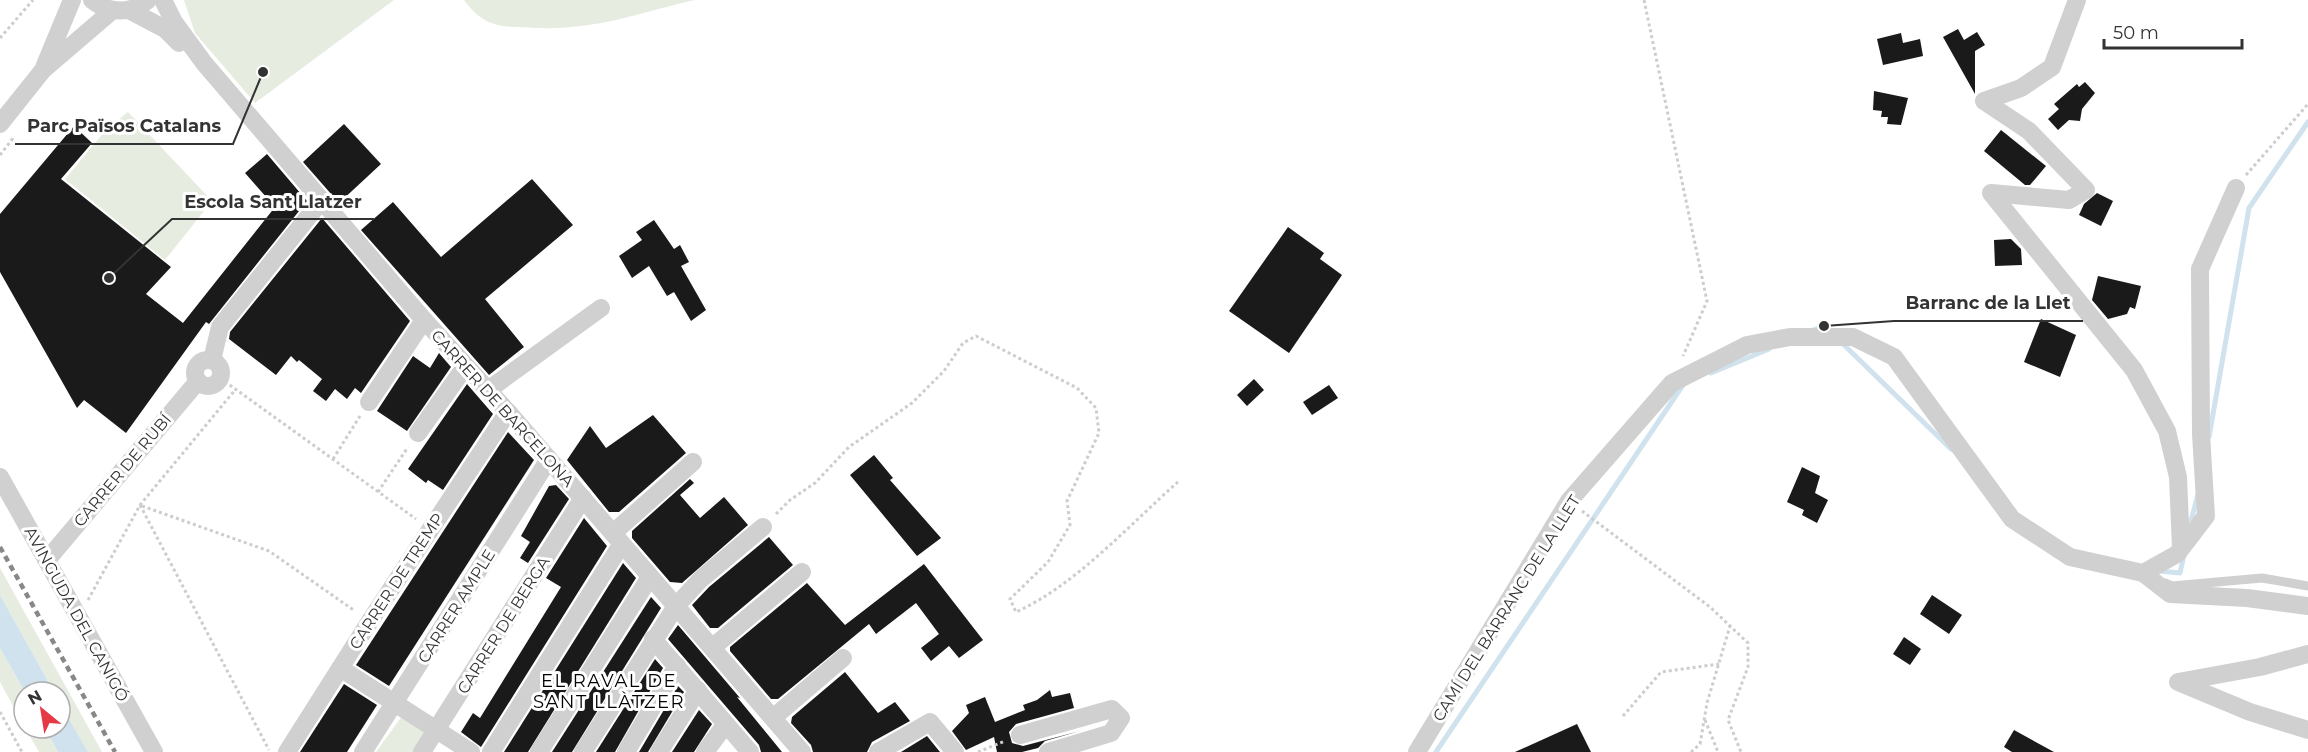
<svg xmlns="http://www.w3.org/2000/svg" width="2308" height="752" font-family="Montserrat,sans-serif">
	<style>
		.green { fill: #e6ecdf }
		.water { fill: #cfe2ee }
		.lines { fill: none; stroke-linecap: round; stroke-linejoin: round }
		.stream { stroke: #cfe2ee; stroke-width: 5 }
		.building { fill: #1a1a1a }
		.path { stroke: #cdcdcd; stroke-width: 3; stroke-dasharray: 3 3; stroke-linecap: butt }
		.lane { stroke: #d0d0d0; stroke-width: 9 }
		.street { stroke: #d0d0d0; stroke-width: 18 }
		.rail { stroke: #888; stroke-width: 4.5; stroke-dasharray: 6 4.5; stroke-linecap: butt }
		.labels { text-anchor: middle; stroke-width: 6; stroke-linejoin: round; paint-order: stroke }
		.street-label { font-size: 16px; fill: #333; stroke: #fff }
		.neighbourhood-label { font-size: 18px; letter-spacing: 1.5px; fill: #000; stroke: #fff }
		.leader { fill: none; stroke: #333; stroke-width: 2 }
		.callout-dot { fill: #333; stroke: #fff; stroke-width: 2 }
		.callout-label { font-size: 18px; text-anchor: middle; font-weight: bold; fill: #333; stroke: #fff; stroke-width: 6; stroke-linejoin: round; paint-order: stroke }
	</style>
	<rect width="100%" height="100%" fill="#fff"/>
	<g class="green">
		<path d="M184 0H394L255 103 195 33Z"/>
		<path d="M464 0H695C637 13 598 30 537 28 503 26 486 30 464 0Z"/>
		<path d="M128 112 212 201 165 260 65 179 106 130Z"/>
		<path d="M0 568 102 752H88L60 703V692H54L0 595Z"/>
		<path d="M0 648 25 692 24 726 0 682Z"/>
		<path d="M405 712 433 733 420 752H376Z"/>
		<path d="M25 728H45L58 752H39Z"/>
	</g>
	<g class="water">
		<path d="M0 595 54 692H25L0 648Z"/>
		<path d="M60 703 88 752H58L45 728H60Z"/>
	</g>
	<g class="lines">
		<g class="stream">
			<path d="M1813 330 1824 326 1831 332"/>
			<path d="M1842 343 1951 449"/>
			<path d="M1711 373 1769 349"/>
			<path d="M2209 437 2249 208 2308 122"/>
			<path d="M2190 525 2198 494"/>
			<path d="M2159 571 2180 573 2184 555"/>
			<path d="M1436 752 1683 385"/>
		</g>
	</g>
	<g class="building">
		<path d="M1958 29 1964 40 1977 32 1985 45 1975 51V94L1943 37Z"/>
		<path d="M1901 33 1903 43 1920 39 1923 56 1883 65 1877 39Z"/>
		<path d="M2085 82 2095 93 2082 109 2080 121 2069 120 2058 130 2048 119 2059 109 2054 104 2077 84 2079 87Z"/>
		<path d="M1874 91 1908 98 1901 125 1887 124 1888 117H1881L1882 111 1873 110Z"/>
		<path d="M344 124 381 164 339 203 303 162Z"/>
		<path d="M74 126 92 143 61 179 171 267 146 294 183 323 275 207 245 173 267 154 307 201 209 324 206 322 126 433 84 400 77 408 0 272V214Z"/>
		<path d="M2001 130 2046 166 2030 185H2025L1984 151Z"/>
		<path d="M532 179 573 225 485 299 524 347 489 375 361 230 393 202 441 257Z"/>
		<path d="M2097 193 2113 201 2101 226 2079 215 2084 204Z"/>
		<path d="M322 218 410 321 361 393 355 388 347 399 335 389 326 401 313 391 322 379 299 360 297 362 291 356 276 375 229 339 230 332Z"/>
		<path d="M654 220 674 249 680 245 689 262 681 266 706 310 691 321 674 292 667 296 649 266 632 278 619 256 642 240 636 232Z"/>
		<path d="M1288 227 1324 253 1320 259 1342 275 1289 353 1229 311Z"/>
		<path d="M2011 239 2021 249 2022 265 1995 266 1994 240Z"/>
		<path d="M2098 276 2141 286 2135 309 2130 307 2127 314 2108 319 2092 300Z"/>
		<path d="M2041 319 2076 335 2060 377 2024 362Z"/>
		<path d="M439 353 451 367 407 431 377 411 413 356 430 368Z"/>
		<path d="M1254 379 1264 390 1247 406 1237 395Z"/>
		<path d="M467 384 493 414 443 490 428 480 426 483 408 469Z"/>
		<path d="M1329 385 1338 398 1312 415 1303 402Z"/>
		<path d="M653 415 686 453 619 512H609L567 460 590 426 606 448Z"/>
		<path d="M508 432 534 460 389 686 356 665Z"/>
		<path d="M874 455 893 478 890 480 941 538 917 556 850 475Z"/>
		<path d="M1802 467 1820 476 1815 493 1828 500 1817 523 1802 515 1804 510 1787 502Z"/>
		<path d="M690 479 694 483 680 495 700 518 724 497 748 525 682 583 670 582 632 538V531Z"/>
		<path d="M556 485 569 499 528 563 520 558 530 542 521 536 549 486Z"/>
		<path d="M584 518 607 546 481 747 461 732 473 713 480 718 561 587 546 578Z"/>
		<path d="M769 537 793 565 718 628H710L692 605 709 587Z"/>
		<path d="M623 563 636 578 528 752H504Z"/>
		<path d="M924 564 983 640 959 658 949 646 931 661 921 648 939 634 916 603 876 634 869 624 778 699H771L730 651V647L807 583 845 625Z"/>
		<path d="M1932 595 1962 615 1949 634 1920 614Z"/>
		<path d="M651 597 661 608 572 752H552Z"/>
		<path d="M678 625 740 698 737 697 782 752H761L759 745 668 639Z"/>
		<path d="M1904 637 1921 649 1910 665 1893 654Z"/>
		<path d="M655 659 663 668 615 752H596Z"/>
		<path d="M845 672 878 713 895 702 910 721 872 742 867 752H813L811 745 791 723 792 717Z"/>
		<path d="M344 684 377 705 347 752H300Z"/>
		<path d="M678 686 684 692 648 752H639Z"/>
		<path d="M1050 690 1052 697 1070 693 1074 708 1016 724 1009 732 1012 743 1023 746 1080 731 1045 741 1038 748 1022 752H997L994 737 966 750 952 731 969 713 966 705 985 697 995 722 1025 710 1023 705 1037 700Z"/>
		<path d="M699 710 712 724 694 752H672Z"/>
		<path d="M1577 724 1591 752H1515Z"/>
		<path d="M2014 730 2054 752H2012L2004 747Z"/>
		<path d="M927 736 940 752H901Z"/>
	</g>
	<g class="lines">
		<g class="path">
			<path d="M1644 0 1707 301 1683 356"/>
			<path d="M0 38 33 0"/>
			<path d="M0 155 14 137"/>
			<path d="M2246 175 2308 104"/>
			<path d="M220 378 416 519"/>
			<path d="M333 459 360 416"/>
			<path d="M378 492 408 447"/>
			<path d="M140 505 269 750"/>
			<path d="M142 506 269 551 355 611"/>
			<path d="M1582 511 1710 607 1748 643V667L1728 720 1741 752"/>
			<path d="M776 514 790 500 815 483 849 447 912 403 944 371 963 343 976 336 1077 388 1096 408 1099 433 1067 501 1070 525 1048 562 1010 599 1016 612C1076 585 1129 525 1179 481"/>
			<path d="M88 600 140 505 235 390"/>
			<path d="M0 712 22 752"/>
			<path d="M1623 716 1661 672 1719 664"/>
			<path d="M1705 720 1718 752"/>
			<path d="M978 752 1005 741"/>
			<path d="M1691 752 1700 744 1707 703 1730 626"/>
		</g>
		<path class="lane" d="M2165 583 2172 586 2262 578 2308 586"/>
		<g class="street">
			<path d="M92 0C109 14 131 14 148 0"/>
			<path d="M163 0 174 22 204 63 424 320 508 412 802 752"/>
			<path d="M2077 0 2052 67 2021 88 1984 101 2029 131 2086 190 2069 200 1991 193 2134 370 2167 431 2178 477 2181 548"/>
			<path d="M129 10 165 29 179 43"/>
			<path d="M45 65 72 0"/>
			<path d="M0 124 43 70 113 10"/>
			<circle cx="208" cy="373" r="13"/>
			<path d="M212 360 220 327 321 201"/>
			<path d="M488 390 601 308"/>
			<path d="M369 402 424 320"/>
			<path d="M418 433 465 367"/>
			<path d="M0 477 154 752"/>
			<path d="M613 533 693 462"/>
			<path d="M47 560 198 381"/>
			<path d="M2143 573 2170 594 2247 598 2308 606"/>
			<path d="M653 639 750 752"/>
			<path d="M713 647 802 572"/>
			<path d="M2308 654 2260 667 2178 682 2250 712 2308 730"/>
			<path d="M340 668 471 752"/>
			<path d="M774 717 843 658"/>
			<path d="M1020 735 1112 709 1121 718 1111 733 1048 752"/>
			<path d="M287 752 370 621 508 412"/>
			<path d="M363 752 549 459"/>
			<path d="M422 752 583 498"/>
			<path d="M491 752 621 545"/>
			<path d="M539 752 650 577"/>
			<path d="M583 752 676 606 701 579 763 527"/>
			<path d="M626 752 677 666"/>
			<path d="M659 752 698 690"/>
			<path d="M705 752 726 724"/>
			<path d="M878 752 930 722 955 752"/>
			<path d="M1417 752 1569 501 1672 383 1747 345 1790 337H1853L1894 357 2012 519 2070 557 2143 573 2177 554 2206 516 2201 434 2200 269 2236 188"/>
		</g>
		<path class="rail" d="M0 547 115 752"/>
	</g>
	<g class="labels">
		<g class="street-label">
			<text transform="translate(503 408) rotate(48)" y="6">CARRER DE BARCELONA</text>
			<text transform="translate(122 470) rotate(-50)" y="6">CARRER DE RUBÍ</text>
			<text transform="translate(396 581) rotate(-57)" y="6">CARRER DE TREMP</text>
			<text transform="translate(456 606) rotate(-58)" y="6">CARRER AMPLE</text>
			<text transform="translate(1506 608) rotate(-58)" y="6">CAMÍ DEL BARRANC DE LA LLET</text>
			<text transform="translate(77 614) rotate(61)" y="6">AVINGUDA DEL CANIGÓ</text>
			<text transform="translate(503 625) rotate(-58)" y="6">CARRER DE BERGA</text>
		</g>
		<g class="neighbourhood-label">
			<text x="609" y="687">EL RAVAL DE<tspan x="609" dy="21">SANT LLÀTZER</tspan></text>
		</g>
	</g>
	<path class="leader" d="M263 72L233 144H15M109 278L172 219H374M1824 326L1894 321H2083"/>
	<g class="callout-dot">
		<circle cx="263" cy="72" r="6"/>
		<circle cx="109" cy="278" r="6"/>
		<circle cx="1824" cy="326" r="6"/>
	</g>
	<g class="callout-label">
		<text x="124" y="132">Parc Països Catalans</text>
		<text x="273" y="208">Escola Sant Llatzer</text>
		<text x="1988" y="309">Barranc de la Llet</text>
	</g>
	<g transform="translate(42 710) rotate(330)"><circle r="28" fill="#ffffff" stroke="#adadad" stroke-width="1.5"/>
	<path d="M0-4.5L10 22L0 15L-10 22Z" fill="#e63946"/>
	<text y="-9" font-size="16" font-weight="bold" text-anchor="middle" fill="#333333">N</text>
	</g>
	<path d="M2104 39v9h138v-9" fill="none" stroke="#333333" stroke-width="3"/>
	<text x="2113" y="39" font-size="18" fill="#333333" stroke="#ffffff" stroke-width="4.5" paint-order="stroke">50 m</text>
</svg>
